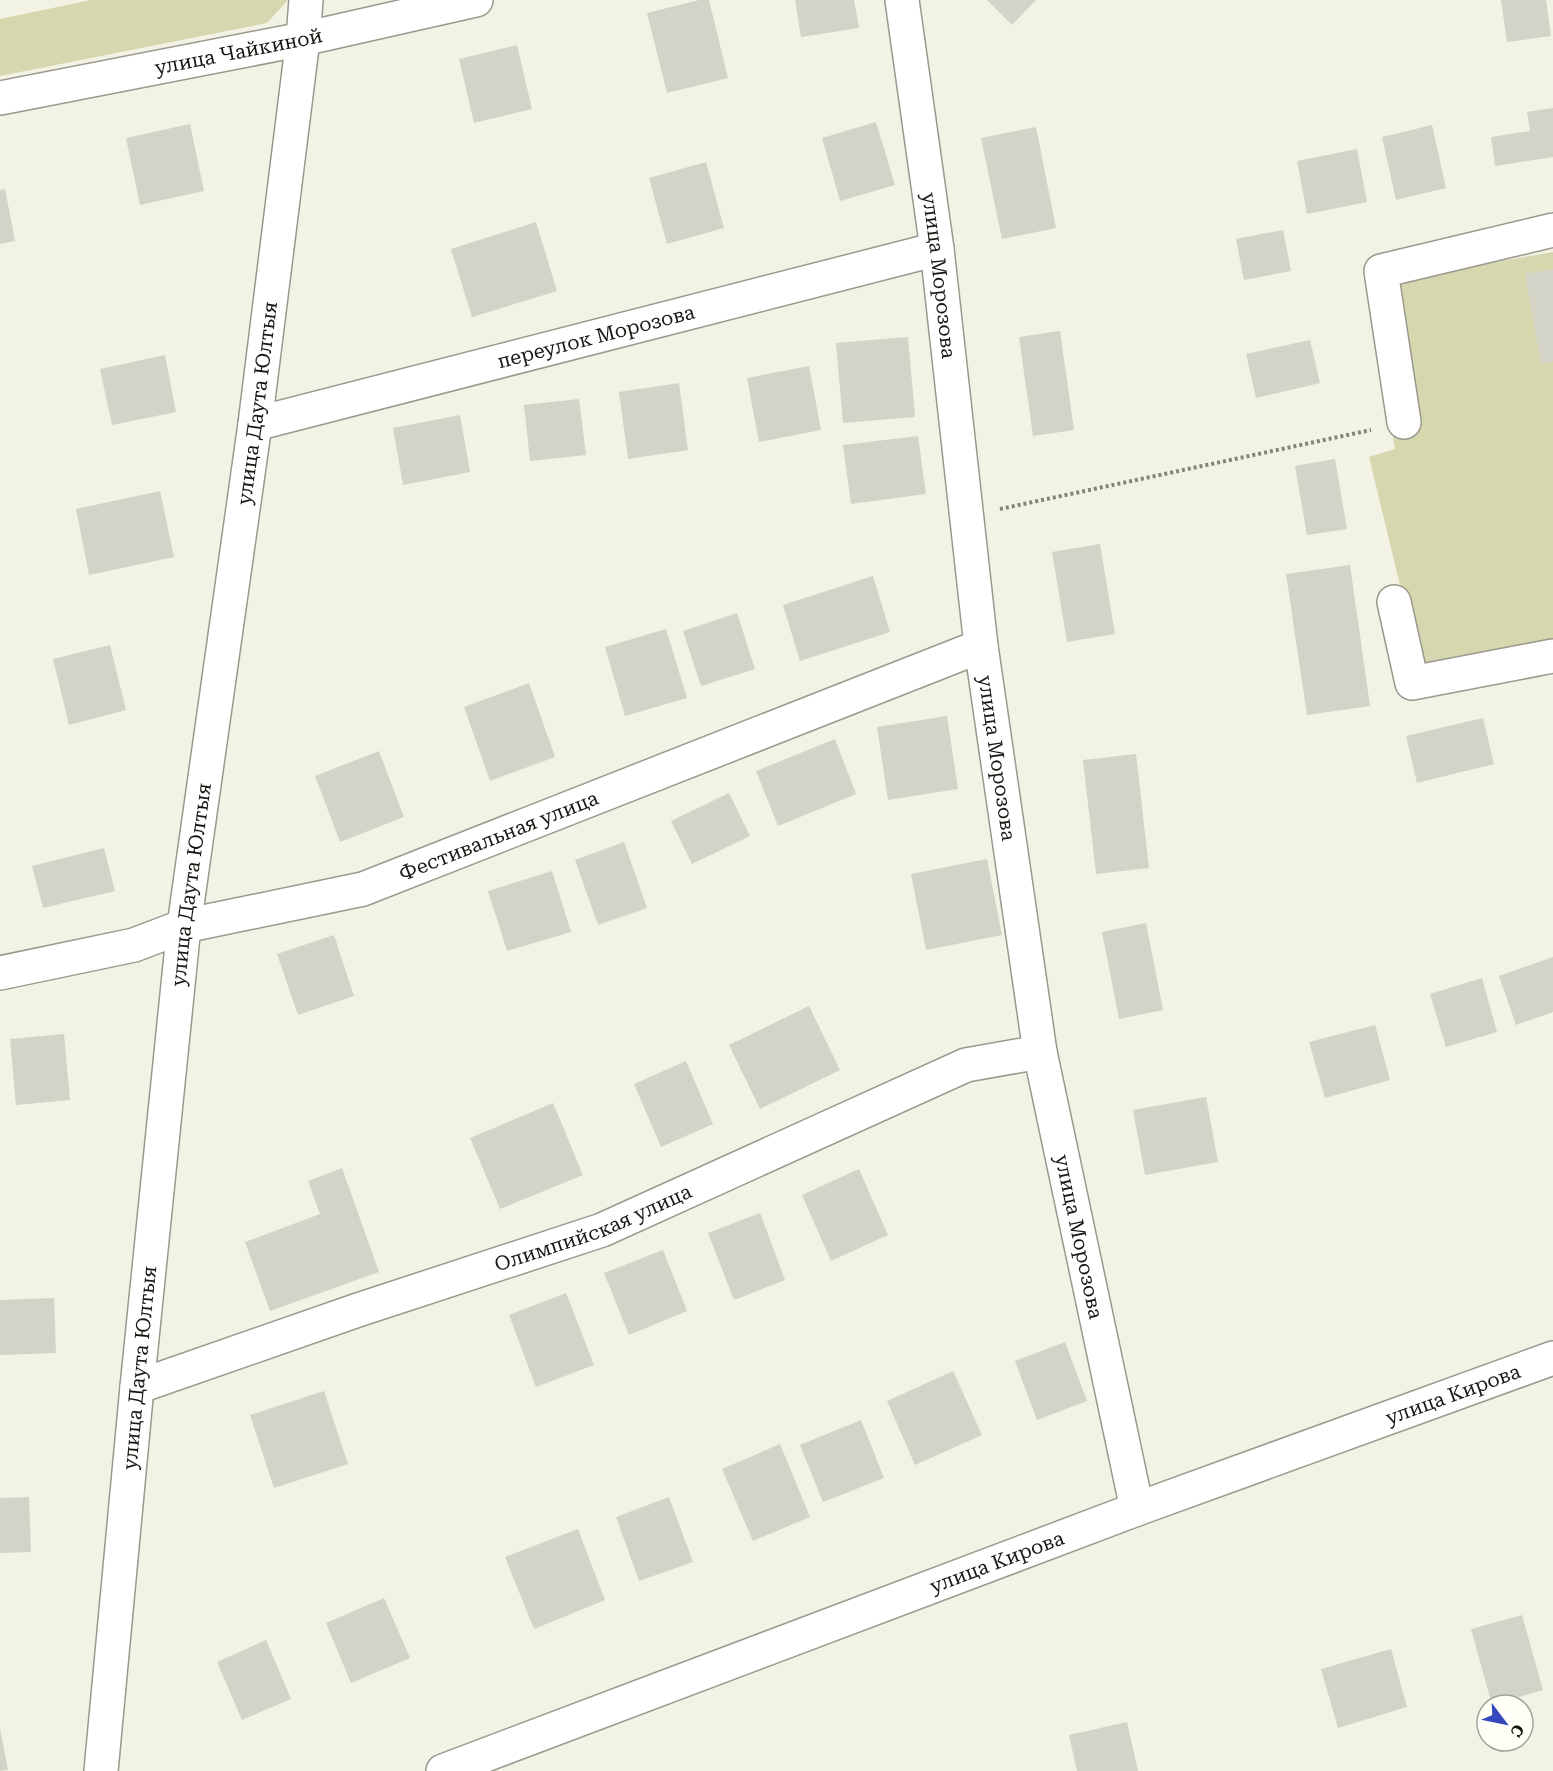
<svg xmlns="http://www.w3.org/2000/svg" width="1553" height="1771" font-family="'Roboto Serif',serif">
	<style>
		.green { fill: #d7d7af }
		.building { fill: #d3d3c7 }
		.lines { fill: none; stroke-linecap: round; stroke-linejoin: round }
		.street-casing { stroke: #99998d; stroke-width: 36 }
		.secondary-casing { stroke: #99998d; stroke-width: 36 }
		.path { stroke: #83837a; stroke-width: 4; stroke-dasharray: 3 3; stroke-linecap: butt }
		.street { stroke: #fff; stroke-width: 33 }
		.secondary { stroke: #fff; stroke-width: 33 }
		.labels { text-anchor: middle; stroke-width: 6; stroke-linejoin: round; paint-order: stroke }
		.street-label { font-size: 20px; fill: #181813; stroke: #fffff7 }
	</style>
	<rect width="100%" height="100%" fill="#f2f2e5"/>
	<g class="green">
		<path d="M91 0H288L267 23 0 76V19Z"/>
		<path d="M1553 252V645L1421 672 1369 457 1395 449 1368 284Z"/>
	</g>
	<g class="building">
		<path d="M699 0H709L728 78 667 93 647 13Z"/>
		<path d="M795 0H854L859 28 801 37Z"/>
		<path d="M987 0H1036L1012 25Z"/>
		<path d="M1501 0H1546L1551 36 1507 42Z"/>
		<path d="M517 45 532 109 474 123 459 59Z"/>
		<path d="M1553 108V157L1495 166 1491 137 1530 131 1527 112Z"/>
		<path d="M876 122 895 185 840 201 822 138Z"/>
		<path d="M190 124 204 191 140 205 126 138Z"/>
		<path d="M1432 125 1446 188 1396 200 1382 137Z"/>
		<path d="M1036 127 1056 228 1002 239 981 138Z"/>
		<path d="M1357 149 1367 202 1307 214 1297 161Z"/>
		<path d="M706 162 724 228 667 244 649 178Z"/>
		<path d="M5 189 15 241 0 244V190Z"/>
		<path d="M536 222 557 291 472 317 451 249Z"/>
		<path d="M1283 230 1291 271 1244 280 1236 239Z"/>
		<path d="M1553 269V361L1541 364 1525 274Z"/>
		<path d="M1060 331 1074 430 1033 436 1019 337Z"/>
		<path d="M908 337 915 417 843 423 836 343Z"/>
		<path d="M1310 340 1320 383 1256 398 1246 354Z"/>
		<path d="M165 355 176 412 112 425 100 369Z"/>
		<path d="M809 366 821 430 759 442 747 378Z"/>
		<path d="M679 383 688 450 628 459 619 392Z"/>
		<path d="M579 399 586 455 530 461 524 405Z"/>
		<path d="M460 415 470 472 403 485 393 428Z"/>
		<path d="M918 436 926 494 851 504 843 445Z"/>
		<path d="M1335 459 1347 529 1307 535 1295 466Z"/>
		<path d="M160 491 174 557 89 575 76 509Z"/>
		<path d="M1100 544 1115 634 1067 642 1052 552Z"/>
		<path d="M1350 565 1370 706 1307 715 1286 574Z"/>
		<path d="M873 576 890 632 800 661 783 605Z"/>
		<path d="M737 613 755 669 701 686 683 631Z"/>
		<path d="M666 629 687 698 625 716 605 647Z"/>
		<path d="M110 645 126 710 69 725 53 659Z"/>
		<path d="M529 683 555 757 490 781 464 707Z"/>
		<path d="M947 716 958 789 888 800 877 727Z"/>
		<path d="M1483 718 1494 764 1417 783 1406 736Z"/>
		<path d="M835 739 856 794 778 826 756 771Z"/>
		<path d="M379 751 404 817 340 842 315 776Z"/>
		<path d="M1136 754 1149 868 1096 874 1083 760Z"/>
		<path d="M729 793 750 836 692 864 671 821Z"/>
		<path d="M624 842 647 908 598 925 575 860Z"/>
		<path d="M104 848 115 891 43 908 32 866Z"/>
		<path d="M987 859 1002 935 926 950 911 874Z"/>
		<path d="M552 871 571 932 507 951 488 891Z"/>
		<path d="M1146 923 1163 1010 1119 1019 1102 932Z"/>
		<path d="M334 935 354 996 298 1015 277 954Z"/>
		<path d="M1553 957V1012L1516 1025 1499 976Z"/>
		<path d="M1482 978 1497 1032 1446 1047 1430 994Z"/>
		<path d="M809 1006 840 1070 760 1109 729 1045Z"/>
		<path d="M1375 1025 1390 1080 1325 1098 1309 1042Z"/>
		<path d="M64 1034 70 1100 16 1105 10 1039Z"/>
		<path d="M686 1061 713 1124 661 1147 634 1084Z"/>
		<path d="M1206 1097 1218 1162 1145 1175 1133 1110Z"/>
		<path d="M553 1103 583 1175 500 1209 470 1138Z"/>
		<path d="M342 1168 379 1272 270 1311 245 1242 320 1214 308 1181Z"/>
		<path d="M859 1169 888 1235 831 1261 802 1195Z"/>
		<path d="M760 1213 785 1280 734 1300 708 1233Z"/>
		<path d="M663 1250 687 1311 629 1335 604 1273Z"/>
		<path d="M566 1293 594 1365 536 1387 509 1315Z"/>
		<path d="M54 1298 56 1353 0 1355V1300Z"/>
		<path d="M1065 1342 1087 1401 1037 1420 1015 1361Z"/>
		<path d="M953 1371 982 1435 915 1465 887 1401Z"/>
		<path d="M324 1391 348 1464 274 1488 250 1415Z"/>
		<path d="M861 1420 884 1478 823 1502 800 1445Z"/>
		<path d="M780 1444 810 1517 753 1541 722 1469Z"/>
		<path d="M29 1497 31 1552 0 1553V1498Z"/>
		<path d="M669 1497 693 1562 639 1581 616 1517Z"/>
		<path d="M578 1529 605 1600 534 1629 505 1557Z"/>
		<path d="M384 1598 410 1658 351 1683 326 1623Z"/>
		<path d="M1522 1615 1543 1690 1492 1705 1471 1629Z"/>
		<path d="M266 1640 291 1699 242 1720 217 1662Z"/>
		<path d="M1391 1649 1407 1707 1338 1728 1321 1669Z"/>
		<path d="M1127 1722 1138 1771H1077L1069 1735Z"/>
		<path d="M0 1728 8 1770 0 1771Z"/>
	</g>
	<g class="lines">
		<defs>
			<g id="street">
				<path id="s1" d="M902 0 937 249 981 646 1040 1052 1137 1509"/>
				<path id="s2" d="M0 98 303 39 476 0"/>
				<path d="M1404 422 1381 271 1553 230"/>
				<path id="s3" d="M255 424 937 249"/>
				<path d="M1394 602 1412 683 1553 656"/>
				<path id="s4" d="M0 973 134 945 184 926 363 889 981 646"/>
				<path id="s5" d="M137 1387 358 1310 602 1230 966 1065 1040 1052"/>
				<path id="s6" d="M101 1771 137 1387 184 926 255 424 303 39 306 0"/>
			</g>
			<g id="secondary">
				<path id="s7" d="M443 1771 1137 1509 1553 1358"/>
			</g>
		</defs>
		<use href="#street" class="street-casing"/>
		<use href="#secondary" class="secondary-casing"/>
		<path class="path" d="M1000 509 1371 430"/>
		<use href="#street" class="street"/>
		<use href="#secondary" class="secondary"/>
	</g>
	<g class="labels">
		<g class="street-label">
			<text dy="7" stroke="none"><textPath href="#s2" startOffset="243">улица Чайкиной</textPath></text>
			<text dy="7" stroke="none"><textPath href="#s1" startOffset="278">улица Морозова</textPath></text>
			<text dy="7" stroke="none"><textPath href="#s3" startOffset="352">переулок Морозова</textPath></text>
			<text dy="7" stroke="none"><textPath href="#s6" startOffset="1377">улица Даута Юлтыя</textPath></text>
			<text dy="7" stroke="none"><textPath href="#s1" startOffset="764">улица Морозова</textPath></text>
			<text dy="7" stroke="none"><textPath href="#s4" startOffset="519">Фестивальная улица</textPath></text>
			<text dy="7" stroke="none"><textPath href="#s6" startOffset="891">улица Даута Юлтыя</textPath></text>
			<text dy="7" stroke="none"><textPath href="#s5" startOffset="483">Олимпийская улица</textPath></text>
			<text dy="7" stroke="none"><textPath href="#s1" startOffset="1250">улица Морозова</textPath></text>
			<text dy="7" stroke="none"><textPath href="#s6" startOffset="405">улица Даута Юлтыя</textPath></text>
			<text dy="7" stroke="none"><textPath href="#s7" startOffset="1078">улица Кирова</textPath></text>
			<text dy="7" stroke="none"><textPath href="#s7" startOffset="592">улица Кирова</textPath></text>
		</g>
	</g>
	<g transform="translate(1505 1723) rotate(122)"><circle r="28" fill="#fffff7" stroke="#a3a39c" stroke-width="1.5"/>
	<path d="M0-4.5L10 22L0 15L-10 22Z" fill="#3649bc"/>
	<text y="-9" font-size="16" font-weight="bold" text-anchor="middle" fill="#181813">С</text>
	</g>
</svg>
